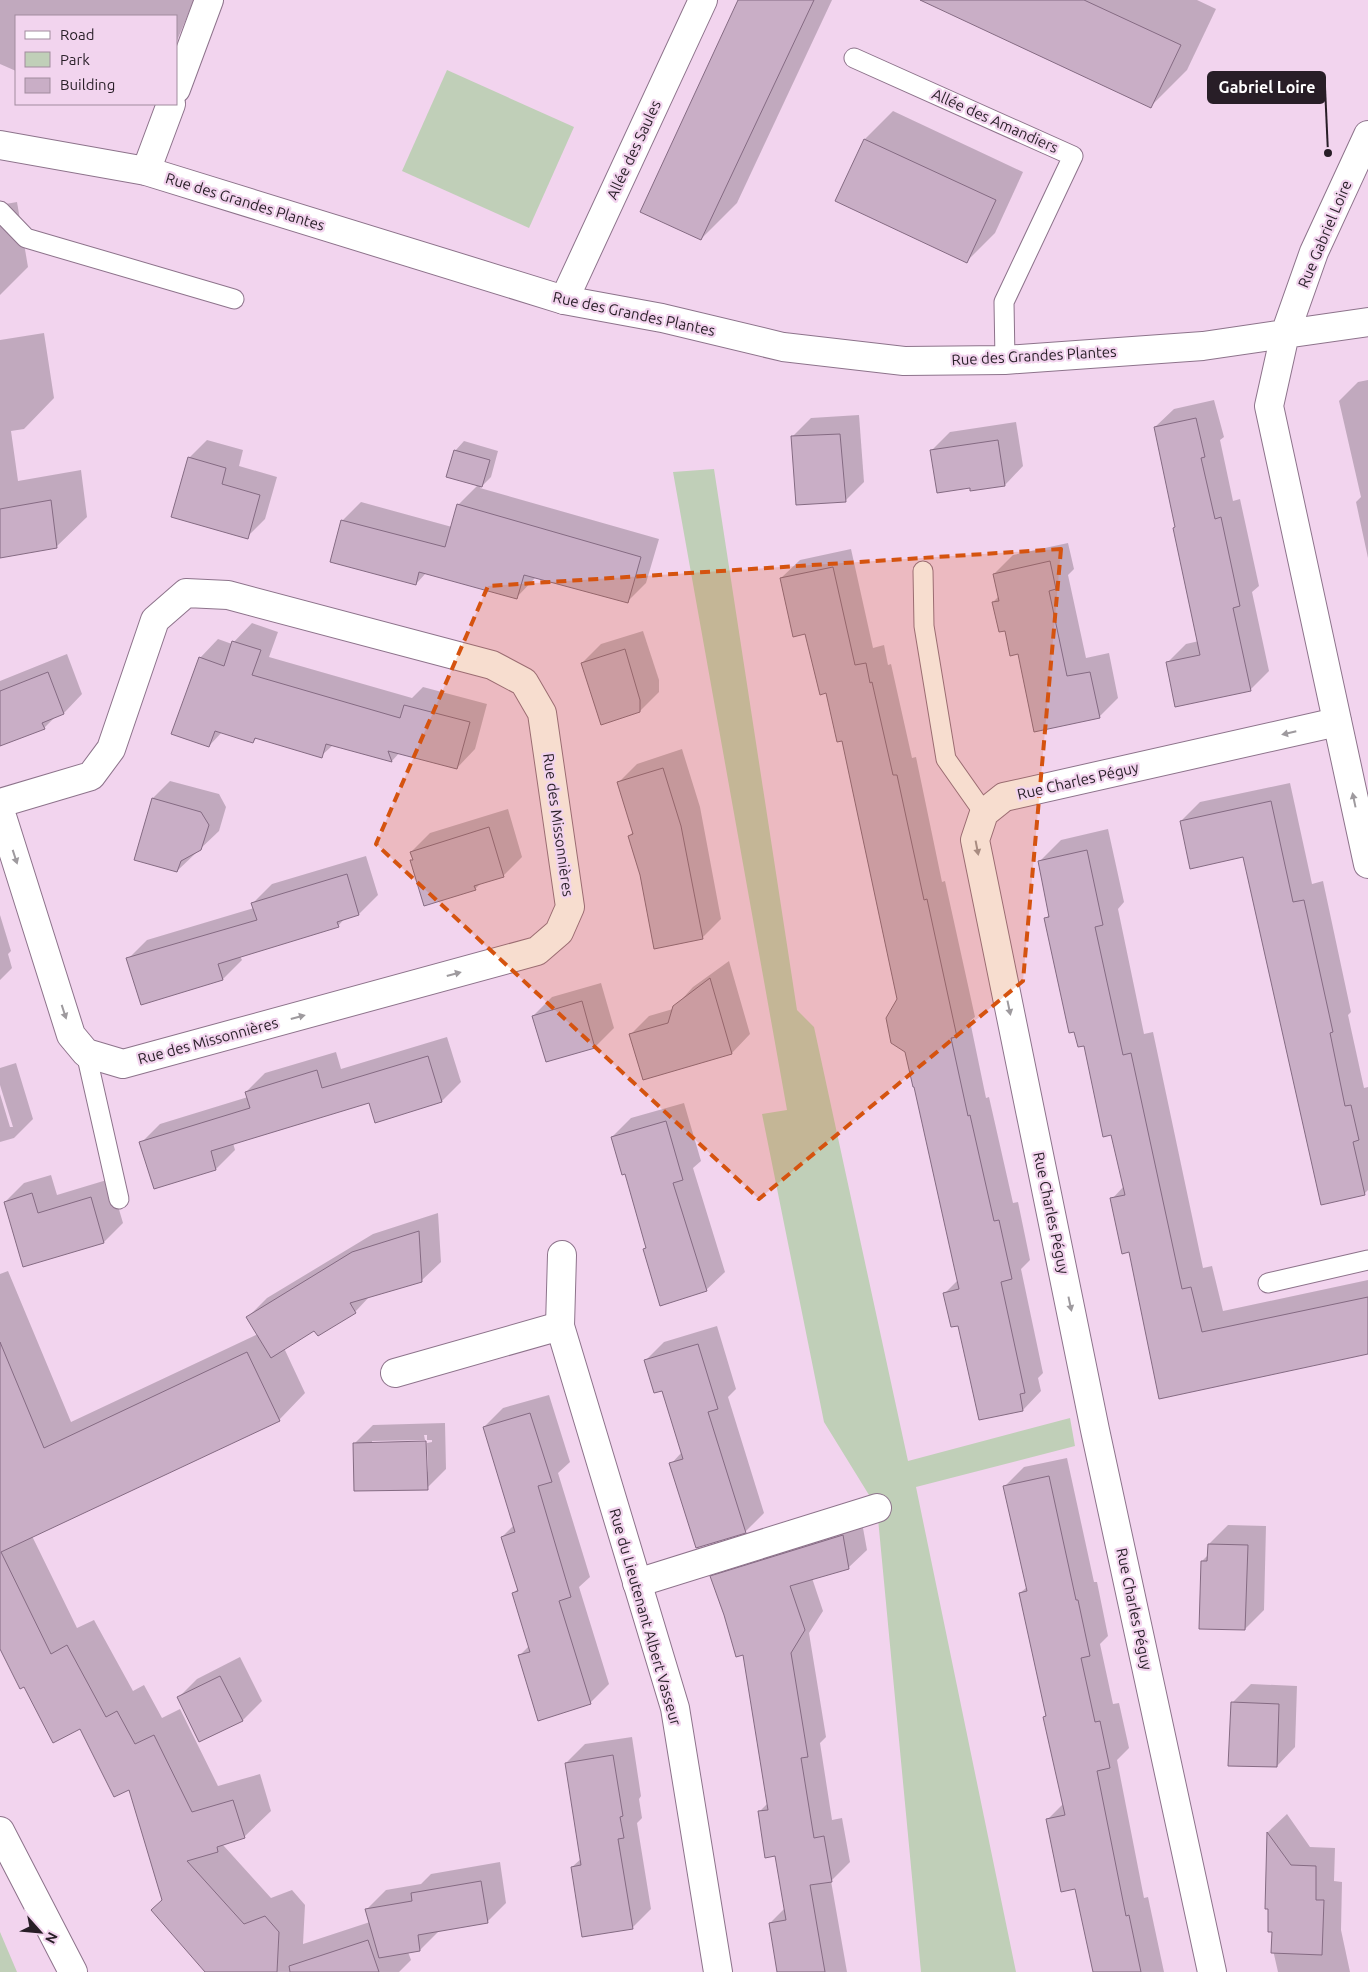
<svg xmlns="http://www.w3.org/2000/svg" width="1368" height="1972" font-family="Ubuntu,sans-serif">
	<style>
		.green { fill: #c0cfb8 }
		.shadow { fill: #0003; fill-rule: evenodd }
		.building { fill: #c9aec6; stroke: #856b83 }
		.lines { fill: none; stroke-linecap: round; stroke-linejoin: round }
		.lane-casing { stroke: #8d738b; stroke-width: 21 }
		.street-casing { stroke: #8d738b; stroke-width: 30 }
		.secondary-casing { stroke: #8d738b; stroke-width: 30 }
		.lane { stroke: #fff; stroke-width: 19 }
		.street { stroke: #fff; stroke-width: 28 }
		.secondary { stroke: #fff; stroke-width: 28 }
		.oneway { fill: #9e9a9e }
		.marked { fill: #d5530f; fill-opacity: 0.2; stroke: #d5530f; stroke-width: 4; stroke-dasharray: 10 6; stroke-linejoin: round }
		.labels { text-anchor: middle; stroke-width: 4.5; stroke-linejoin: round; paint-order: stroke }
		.street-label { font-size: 15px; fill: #281e27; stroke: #f2d4ee }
		.leader { fill: none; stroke: #281e27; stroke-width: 2 }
		.callout-dot { fill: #281e27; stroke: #f2d4ee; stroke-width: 2 }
		.callout { fill: #281e27; stroke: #281e27; stroke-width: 2 }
		.callout-label { font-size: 16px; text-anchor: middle; font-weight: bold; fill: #fff }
	</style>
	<rect width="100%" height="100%" fill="#f2d4ee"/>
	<g class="green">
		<path d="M447 70 574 127 529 228 402 171Z"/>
		<path d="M714 469 797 1010 814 1027 908 1461 1070 1418 1075 1446 916 1487 1016 1972H921L877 1508 824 1422 762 1114 787 1110 673 472Z"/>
		<path d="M0 1932 17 1972H0Z"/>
	</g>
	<g class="shadow">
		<path d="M0 0H194L176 43V16H16V71L0 64Z"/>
		<path d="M739 0H832L737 203 701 239Z"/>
		<path d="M923 0H1197L1216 9 1187 70 1151 106Z"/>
		<path d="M893 111 1023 172 995 233 967 261 836 200 865 139Z"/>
		<path d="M17 202 28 267 0 295V205Z"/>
		<path d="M44 333 54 398 24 429 11 431 18 481 81 470 87 517 56 547 0 556V340Z"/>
		<path d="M1368 380V558L1356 502 1361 497 1339 401 1358 382Z"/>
		<path d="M1214 400 1224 437 1220 440 1233 501 1240 499 1259 586 1252 592 1269 671 1250 690 1167 663 1186 644 1199 641 1155 427 1174 409Z"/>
		<path d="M859 415 864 482 845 501 792 437 811 418Z"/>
		<path d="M1016 422 1023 466 1005 485 971 486 931 451 950 432Z"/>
		<path d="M207 440 243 450 239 466 277 477 265 519 247 537 189 458Z"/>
		<path d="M464 441 498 451 491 477 480 488 659 539 646 583 628 601 536 577 517 597 426 573 416 584 331 561 343 520 361 502 452 527 458 505 478 485 455 451Z"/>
		<path d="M1068 543 1074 569 1068 575 1086 658 1109 653 1118 698 1099 717 1019 653 993 602 999 596 994 574 1013 555Z"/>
		<path d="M851 549 873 648 884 645 888 665 891 664 912 758 916 757 942 882 945 881 975 1017 970 1021 986 1098 989 1097 1013 1203 1018 1202 1030 1260 1021 1269 1043 1373 1038 1378 1041 1391 1023 1410 959 1324 945 1293 958 1280 842 739 806 633 781 578 800 560Z"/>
		<path d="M252 623 278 632 269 657 412 698 423 687 487 704 475 749 457 768 400 752 392 761 333 745 321 756 257 738 253 741 222 732 209 746 200 658 218 639 232 644Z"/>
		<path d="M643 631 659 680V692L640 711 582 663 601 644Z"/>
		<path d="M67 654 82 694 64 713 56 716 44 728 0 731V681Z"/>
		<path d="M682 749 700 807 721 919 702 938 641 874 629 836 633 832 618 783 637 764Z"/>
		<path d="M170 781 219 794 226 807 219 831 177 871 153 798Z"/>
		<path d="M1290 783 1312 884 1323 881 1351 1012 1348 1015 1364 1088 1368 1087V1190L1364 1194 1244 855 1181 821 1200 802Z"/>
		<path d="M508 809 522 857 503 876 482 882 475 889 412 861 414 859 411 852 430 833Z"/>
		<path d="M1108 829 1124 902 1118 909 1144 1034 1153 1032 1203 1268 1212 1266 1223 1311 1368 1280V1352L1160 1397 1130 1251 1112 1199 1124 1186 1112 1134 1045 919 1050 914 1039 862 1061 840Z"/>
		<path d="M366 856 378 895 359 914 346 917 338 926 240 956 242 960 223 979 128 959 147 940 254 908 253 903 272 884Z"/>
		<path d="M0 915 11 951 8 954 12 968 0 980Z"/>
		<path d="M729 961 750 1034 732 1053 631 1034 649 1016 673 1009 693 987Z"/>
		<path d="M601 983 614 1028 595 1047 546 1061 533 1016 552 997Z"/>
		<path d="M447 1037 461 1082 442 1101 376 1121 370 1102 233 1143 235 1150 216 1169 155 1187 141 1143 160 1124 248 1097 246 1092 265 1073 336 1052 341 1069Z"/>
		<path d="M16 1063 33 1119 14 1138 0 1142V1094L10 1127H13L0 1085V1068Z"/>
		<path d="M684 1103 701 1161 693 1168 725 1272 706 1290 644 1249 647 1246 626 1172 612 1137 631 1118Z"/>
		<path d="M51 1175 57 1195 110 1179 123 1223 104 1242 24 1265 5 1202 24 1183Z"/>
		<path d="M438 1213 441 1262 421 1281 370 1296 355 1312 315 1330 284 1348 305 1393 279 1420 32 1536 77 1628 94 1620 133 1691 144 1685 162 1718 180 1709 218 1786 260 1774 271 1811 244 1837 226 1843 223 1845 271 1898 292 1890 305 1905 303 1944 370 1922 367 1909 386 1890 421 1884 431 1874 500 1862 506 1903 487 1922 439 1931 420 1950 408 1952 411 1960 399 1972H208L164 1899 130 1788 80 1727 24 1685 0 1647V1274L8 1271 71 1422 258 1334 248 1317 267 1298 373 1234Z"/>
		<path d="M717 1326 736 1389 728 1397 764 1513 745 1532 671 1464 682 1452 663 1389 645 1361 664 1342Z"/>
		<path d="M549 1395 570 1462 558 1473 590 1577 579 1587 609 1684 590 1703 519 1656 530 1645 513 1593 519 1588 502 1537 514 1525 484 1427 503 1408Z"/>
		<path d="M445 1423 446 1469 427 1488 354 1444 373 1425ZM424 1435H427V1440H432V1442L427 1443 428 1472 372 1444V1441L425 1440Z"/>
		<path d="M1067 1458 1094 1582H1097L1108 1636 1100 1644 1113 1704 1119 1703 1129 1748 1117 1760 1144 1898 1148 1897 1164 1972H1094L1076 1887 1048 1819 1063 1804 1044 1717 1047 1714 1020 1593 1027 1587 1005 1486 1024 1467Z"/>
		<path d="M861 1517 867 1550 848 1568 812 1578 823 1611 809 1633 826 1737 820 1743 832 1820 842 1818 850 1862 831 1881 847 1972H778L770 1923 785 1908 776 1854 759 1812 768 1803 744 1653 726 1615 712 1577 730 1558Z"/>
		<path d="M1228 1525 1266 1526 1264 1610 1245 1629 1202 1561 1209 1554V1544Z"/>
		<path d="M240 1657 262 1701 243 1720 200 1741 178 1698 197 1679Z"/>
		<path d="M1251 1684 1297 1686 1295 1747 1277 1766 1232 1703Z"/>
		<path d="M632 1737 641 1796 639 1799 642 1818 637 1823 651 1909 632 1928 572 1867 582 1858 566 1763 585 1744Z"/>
		<path d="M1287 1814 1310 1847 1335 1848 1334 1881 1342 1882 1341 1930 1350 1972H1278L1273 1950V1931L1270 1908H1266L1268 1832Z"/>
	</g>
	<g class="building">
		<path d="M738 0H814L701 240 640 212Z"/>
		<path d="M920 0H1084L1181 45 1151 108Z"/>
		<path d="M864 139 996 200 967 263 835 201Z"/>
		<path d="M1196 418 1205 457 1201 458 1215 519 1221 517 1240 606 1233 608 1251 691 1175 707 1166 662 1200 655 1173 528 1175 527 1154 427Z"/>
		<path d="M840 434 846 502 796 505 791 436Z"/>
		<path d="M998 440 1005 486 970 491V488L937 493 930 450Z"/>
		<path d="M454 450 490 460 482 487 446 477Z"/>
		<path d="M188 457 226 468 222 484 260 495 248 539 171 517Z"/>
		<path d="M51 500 57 548 0 558V509Z"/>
		<path d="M457 504 641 557 628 603 524 575 517 599 419 572 416 585 330 562 341 520 445 547Z"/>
		<path d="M1050 561 1056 589 1049 591 1067 676 1090 672 1100 718 1034 732 1018 654 1010 656 1005 631 999 632 992 602 999 601 993 574Z"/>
		<path d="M833 567 855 665 866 663 870 683 872 682 893 775H897L924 900 927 899 957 1037 951 1038 968 1116 970 1115 994 1221 999 1220 1012 1279 1001 1282 1025 1393 1020 1394 1023 1411 979 1420 958 1326 951 1327 943 1293 959 1289 914 1087H913L905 1052 891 1043 886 1018 897 999 842 741 837 742 826 693 820 695 805 634 793 637 780 578Z"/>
		<path d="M232 641 261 650 252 675 400 718 404 705 470 722 457 769 388 751 392 762 326 744 322 758 255 738 253 743 215 731 209 747 171 734 199 657 224 666Z"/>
		<path d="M625 649 640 700V712L601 725 581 663Z"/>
		<path d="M48 672 64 714 42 723 45 729 0 746V691Z"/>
		<path d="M663 768 681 826 703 939 654 949 640 875 628 836 633 834 617 782Z"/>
		<path d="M152 798 201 812 209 825 201 850 181 861 177 872 134 860Z"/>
		<path d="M1271 801 1293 902 1304 900 1333 1032 1330 1033 1345 1106 1351 1105 1359 1140 1353 1142 1365 1195 1321 1205 1243 857 1190 869 1180 821Z"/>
		<path d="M489 827 504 877 474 886 476 890 424 906 410 860H413L410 852Z"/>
		<path d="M1087 850 1103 925 1095 927 1123 1055 1131 1053 1182 1289 1191 1287 1202 1332 1368 1297V1354L1159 1399 1129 1252 1122 1254 1110 1198 1125 1195 1111 1135 1103 1137 1084 1046 1078 1047 1074 1032 1069 1033 1044 918 1049 917 1038 861Z"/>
		<path d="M347 874 359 915 337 922 339 927 218 964 223 980 141 1005 126 958 257 920 251 903Z"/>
		<path d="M710 978 732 1054 643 1080 629 1034 668 1023 673 1006Z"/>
		<path d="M582 1001 595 1048 546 1062 532 1016Z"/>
		<path d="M428 1056 442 1102 375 1123 369 1103 211 1151 216 1170 154 1189 139 1142 250 1108 245 1092 317 1070 322 1088Z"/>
		<path d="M666 1121 683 1180 673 1183 707 1291 660 1306 643 1249 646 1248 625 1174 622 1175 611 1137Z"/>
		<path d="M32 1193 38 1213 91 1197 104 1243 23 1267 4 1202Z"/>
		<path d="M419 1231 422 1282 350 1303 356 1313 318 1336 314 1331 271 1358 246 1317 352 1252Z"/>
		<path d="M0 1342 44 1448 247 1352 280 1421 1 1552 51 1654 67 1645 106 1717 117 1711 135 1744 154 1735 192 1812 233 1800 245 1838 217 1847 218 1852 187 1861 244 1924 265 1916 279 1932 277 1972H205L151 1910 162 1900 129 1790 114 1797 80 1729 53 1743 24 1687 20 1689 0 1649Z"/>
		<path d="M698 1344 718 1409 708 1412 746 1533 696 1548 669 1463 683 1459 662 1391 654 1393 644 1360Z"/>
		<path d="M530 1413 552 1482 538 1486 571 1597 559 1601 591 1704 538 1721 518 1655 530 1652 512 1593 518 1591 501 1537 515 1532 483 1427Z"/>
		<path d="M426 1441 428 1490 354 1491 353 1443Z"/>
		<path d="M1049 1476 1076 1600H1078L1090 1656 1081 1658 1095 1722 1100 1721 1110 1768 1097 1771 1126 1916 1129 1915 1141 1972H1093L1075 1889 1061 1892 1046 1819 1065 1815 1043 1717 1046 1716 1019 1593 1027 1591 1003 1486Z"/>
		<path d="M843 1535 849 1569 790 1586 805 1630 791 1653 808 1757 801 1758 814 1838 824 1836 832 1882 810 1885 825 1972H777L769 1923 786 1920 775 1856 765 1858 758 1811 768 1810 743 1655 736 1657 724 1615 710 1576Z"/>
		<path d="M1208 1544 1248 1545 1245 1630 1199 1629 1201 1561H1207Z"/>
		<path d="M220 1676 243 1721 199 1742 177 1697Z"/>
		<path d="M1231 1702 1279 1704 1277 1767 1228 1766Z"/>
		<path d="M613 1755 623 1816 620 1817 624 1838 618 1839 633 1929 582 1937 571 1867 581 1865 565 1763Z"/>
		<path d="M1267 1832 1291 1865 1316 1866V1900H1324L1322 1955 1271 1953 1272 1932H1268V1909H1265Z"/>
		<path d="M481 1881 488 1923 418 1935 420 1951 379 1958 365 1909 412 1901 411 1893Z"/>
		<path d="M368 1940 379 1972H290L289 1966Z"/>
	</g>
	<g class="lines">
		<defs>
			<g id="lane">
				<path d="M854 58 1073 156 1004 302 1005 360"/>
				<path d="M0 211 26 238 234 299"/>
				<path d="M923 571 924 626 946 759 984 813"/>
				<path d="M86 1053 119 1199"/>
				<path d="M1268 1283 1368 1260"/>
			</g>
			<g id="street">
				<path d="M176 89 209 0"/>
				<path d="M146 171 171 104"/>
				<path d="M564 300 703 0"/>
				<path d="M1368 322 1285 334 1269 406 1368 864"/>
				<path d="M0 803 91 776 111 749 155 620 186 593 228 595 492 665 524 682 542 713 570 907 559 932 537 951 123 1064 86 1053 71 1035 0 810"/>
				<path d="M562 1255 560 1326 675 1708 718 1972"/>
				<path d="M395 1373 560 1326"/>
				<path d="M637 1583 877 1508"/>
				<path d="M1212 1972 1095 1430 975 840 984 813 1004 797 1337 722"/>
			</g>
			<g id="secondary">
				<path d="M0 145 146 171 564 300 662 318 783 347 904 361 1005 360 1203 346 1285 334 1314 252 1368 135"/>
				<path d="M0 1831 73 1972"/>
			</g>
		</defs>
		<use href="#lane" class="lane-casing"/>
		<use href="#street" class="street-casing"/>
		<use href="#secondary" class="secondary-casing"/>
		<use href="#lane" class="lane"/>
		<use href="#street" class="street"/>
		<use href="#secondary" class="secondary"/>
	</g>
	<defs><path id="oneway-solid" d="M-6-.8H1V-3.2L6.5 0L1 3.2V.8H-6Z" transform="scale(1.25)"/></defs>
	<g class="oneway">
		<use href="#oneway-solid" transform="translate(1289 733) rotate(167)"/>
		<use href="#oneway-solid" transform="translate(1354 800) rotate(-102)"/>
		<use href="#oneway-solid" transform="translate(977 848) rotate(79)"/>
		<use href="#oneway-solid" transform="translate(15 857) rotate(72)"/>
		<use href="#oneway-solid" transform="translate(454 974) rotate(-15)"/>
		<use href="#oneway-solid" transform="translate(1009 1008) rotate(78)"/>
		<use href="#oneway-solid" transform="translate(64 1012) rotate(72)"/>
		<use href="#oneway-solid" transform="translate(298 1017) rotate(-15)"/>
		<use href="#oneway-solid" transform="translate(1070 1304) rotate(78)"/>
	</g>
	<path class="marked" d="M1061 549 1023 981 759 1199 376 844 488 586Z"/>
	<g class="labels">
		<g class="street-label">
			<text transform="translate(995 121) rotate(24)" y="5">Allée des Amandiers</text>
			<text transform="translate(634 150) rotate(-65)" y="5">Allée des Saules</text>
			<text transform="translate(245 202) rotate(17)" y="5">Rue des Grandes Plantes</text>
			<text transform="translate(1325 234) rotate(-67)" y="5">Rue Gabriel Loire</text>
			<text transform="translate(634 314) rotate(12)" y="5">Rue des Grandes Plantes</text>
			<text transform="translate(1034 356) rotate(-3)" y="5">Rue des Grandes Plantes</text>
			<text transform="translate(1078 781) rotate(-13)" y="5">Rue Charles Péguy</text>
			<text transform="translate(558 825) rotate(82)" y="5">Rue des Missonnières</text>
			<text transform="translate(208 1041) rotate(-15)" y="5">Rue des Missonnières</text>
			<text transform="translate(1051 1213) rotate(78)" y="5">Rue Charles Péguy</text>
			<text transform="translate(1134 1609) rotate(78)" y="5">Rue Charles Péguy</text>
			<text transform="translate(645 1617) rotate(74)" y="5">Rue du Lieutenant Albert Vasseur</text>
		</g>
	</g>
	<path class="leader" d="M1328 153L1325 87"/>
	<circle class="callout-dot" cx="1328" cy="153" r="5"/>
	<rect class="callout" x="1208" y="72" width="117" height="31" rx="5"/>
	<g class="callout-label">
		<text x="1267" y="93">Gabriel Loire</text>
	</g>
	<rect x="15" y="15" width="162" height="90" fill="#f2d4ee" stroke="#a18b9e"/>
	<rect x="25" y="31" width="25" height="8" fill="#ffffff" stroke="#a18b9e"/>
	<text x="60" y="40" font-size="15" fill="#281e27">Road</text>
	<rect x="25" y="52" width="25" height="15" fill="#c0cfb8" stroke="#a18b9e"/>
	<text x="60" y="65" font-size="15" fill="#281e27">Park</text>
	<rect x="25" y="78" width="25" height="15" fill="#c9aec6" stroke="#a18b9e"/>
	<text x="60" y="90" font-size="15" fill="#281e27">Building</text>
	<g transform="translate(40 1932) rotate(117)" stroke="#f2d4ee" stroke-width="4" paint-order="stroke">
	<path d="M0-4L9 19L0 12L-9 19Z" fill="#281e27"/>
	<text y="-8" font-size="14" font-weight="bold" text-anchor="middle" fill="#281e27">N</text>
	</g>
</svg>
